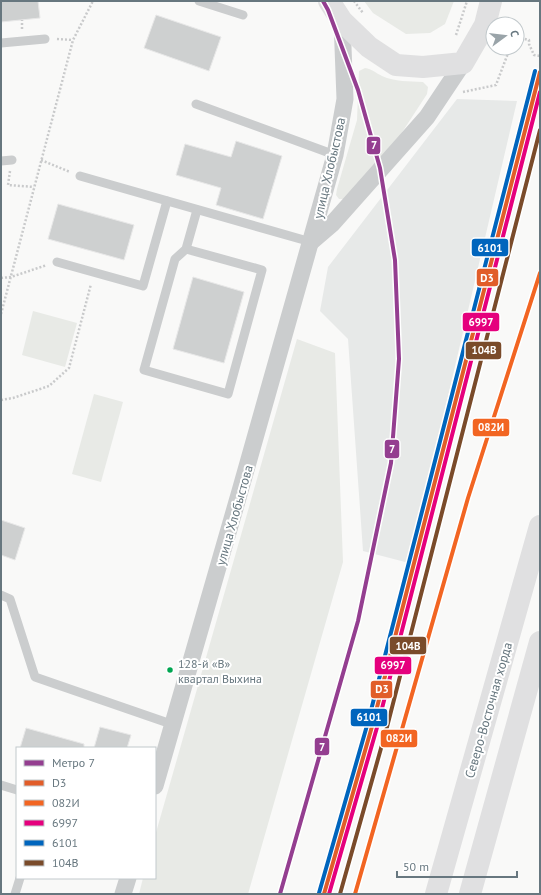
<svg xmlns="http://www.w3.org/2000/svg" width="541" height="895" font-family="'PT Sans',sans-serif">
	<style>
		.built { fill: #e7e9e8 }
		.green { fill: #e8eae6 }
		.building { fill: #ced0d0; stroke: #e8e8e8 }
		.lines { fill: none; stroke-linecap: round; stroke-linejoin: round }
		.path { stroke: #c9cacb; stroke-width: 2.5; stroke-dasharray: 2 2; stroke-linecap: butt }
		.lane { stroke: #cbcdce; stroke-width: 9 }
		.street { stroke: #cbcdce; stroke-width: 17 }
		.secondary { stroke: #e0e0e1; stroke-width: 22 }
		.primary { stroke: #e0e0e1; stroke-width: 22 }
		.rail-1-casing { stroke: #fff; stroke-width: 7 }
		.rail-2-casing { stroke: #fff; stroke-width: 7 }
		.rail-3-casing { stroke: #fff; stroke-width: 7 }
		.rail-4-casing { stroke: #fff; stroke-width: 7 }
		.rail-5-casing { stroke: #fff; stroke-width: 7 }
		.rail-1 { stroke: #e15d29; stroke-width: 4 }
		.rail-2 { stroke: #f26522; stroke-width: 4 }
		.rail-3 { stroke: #e5007d; stroke-width: 4 }
		.rail-4 { stroke: #0065bd; stroke-width: 4 }
		.rail-5 { stroke: #7a4b2a; stroke-width: 4 }
		.metro-1-casing { stroke: #fff; stroke-width: 7 }
		.metro-1 { stroke: #943e90; stroke-width: 4 }
		.bus-dot { fill: #00a651; stroke: #fff; stroke-width: 1.5 }
		.labels { text-anchor: middle; stroke-width: 4; stroke-linejoin: round; paint-order: stroke }
		.bus-label { font-size: 12px; fill: #67777f; stroke: #fff; text-anchor: start }
		.street-label { font-size: 13px; fill: #67777f; stroke: #fff }
		.line-badge { stroke: #fff; stroke-width: 1.5 }
		.badge-label { font-size: 11px; text-anchor: middle; font-weight: bold; fill: #fff }
	</style>
	<rect width="100%" height="100%" fill="#f9f9f8"/>
	<path class="built" d="M457 99 517 101 409 563 363 551 348 339 320 311 328 267Z"/>
	<g class="green">
		<path d="M364 1H454L445 24 430 33 406 34 373 13Z"/>
		<path d="M365 68C372 69 376 73 382 76 395 82 409 81 423 82L428 87 427 94 397 140 344 199H339L336 195 337 189 357 120 359 71Z"/>
		<path d="M33 311 77 323 65 367 22 355Z"/>
		<path d="M297 339 335 353 343 562 248 894H139L143 878H155V836Z"/>
		<path d="M94 394 123 402 101 482 72 474Z"/>
	</g>
	<g class="building">
		<path d="M1 1H38L40 18 1 22Z"/>
		<path d="M156 15 221 37 209 71 144 48Z"/>
		<path d="M236 141 282 156 263 219 216 205 221 188 176 175 185 144 231 157Z"/>
		<path d="M58 204 134 225 124 260 48 239Z"/>
		<path d="M193 277 244 292 224 363 173 349Z"/>
		<path d="M1 520 25 528 15 560 1 555Z"/>
		<path d="M100 727 131 735 127 748H94Z"/>
		<path d="M26 728 84 744V748H20Z"/>
	</g>
	<g class="lines">
		<g class="path">
			<path d="M354 1 363 13"/>
			<path d="M22 29V20"/>
			<path d="M456 35 467 1"/>
			<path d="M517 37 529 40V44L534 55 540 56"/>
			<path d="M57 39 73 40"/>
			<path d="M463 92 496 85 510 48"/>
			<path d="M41 160 70 172"/>
			<path d="M10 171 8 185 34 187"/>
			<path d="M1 278 11 277 47 265"/>
			<path d="M1 314 73 40 93 1"/>
			<path d="M1 400 13 398 49 386 69 368 91 284"/>
		</g>
		<g class="lane">
			<path d="M199 1 243 15"/>
			<path d="M1 43 45 39"/>
			<path d="M196 104 335 155"/>
			<path d="M1 161 12 160"/>
			<path d="M80 176 311 242"/>
			<path d="M186 249 262 270 228 394 144 370 175 259 186 249 197 210"/>
			<path d="M57 262 143 286 167 201"/>
			<path d="M1 595 10 599 35 677 174 725"/>
			<path d="M1 785 17 790"/>
			<path d="M15 894 20 878"/>
		</g>
		<g class="street">
			<path d="M311 242 332 224 427 117 463 63"/>
			<path d="M155 786 240 491 335 155 345 99 342 21"/>
			<path d="M123 894 128 878"/>
		</g>
		<path class="secondary" d="M329 1 342 21 369 47 396 65 423 67 463 63 485 25 491 1"/>
		<g class="primary">
			<path d="M436 894 540 526"/>
			<path d="M470 894 540 642"/>
		</g>
		<defs>
			<path id="rail-1" d="M324 894 373 723 540 72"/>
			<path id="rail-2" d="M355 894 468 498 540 273"/>
			<path id="rail-3" d="M329 894 378 724 540 92"/>
			<path id="rail-4" d="M319 893 368 722 535 71"/>
			<path id="rail-5" d="M340 894 387 727 540 130"/>
		</defs>
		<use href="#rail-1" class="rail-1-casing"/>
		<use href="#rail-2" class="rail-2-casing"/>
		<use href="#rail-3" class="rail-3-casing"/>
		<use href="#rail-4" class="rail-4-casing"/>
		<use href="#rail-5" class="rail-5-casing"/>
		<use href="#rail-1" class="rail-1"/>
		<use href="#rail-2" class="rail-2"/>
		<use href="#rail-3" class="rail-3"/>
		<use href="#rail-4" class="rail-4"/>
		<use href="#rail-5" class="rail-5"/>
		<defs>
			<path id="metro-1" d="M280 894 358 621 391 463 399 359 395 260 380 168 358 90 328 10 323 1"/>
		</defs>
		<use href="#metro-1" class="metro-1-casing"/>
		<use href="#metro-1" class="metro-1"/>
	</g>
	<circle class="bus-dot" cx="170" cy="670" r="3.5"/>
	<g class="labels">
		<g class="bus-label">
			<text x="178" y="668">128-й «В»<tspan x="178" dy="15">квартал Выхина</tspan></text>
		</g>
		<g class="street-label">
			<text transform="translate(329 168) rotate(-77)" y="5">улица Хлобыстова</text>
			<text transform="translate(234 515) rotate(-74)" y="5">улица Хлобыстова</text>
			<text transform="translate(488 710) rotate(-74)" y="5">Северо-Восточная хорда</text>
		</g>
	</g>
	<g class="line-badge">
		<rect x="366" y="136" width="15" height="19" rx="4" fill="#943e90"/>
		<rect x="471" y="238" width="38" height="19" rx="4" fill="#0065bd"/>
		<rect x="476" y="268" width="23" height="19" rx="4" fill="#e15d29"/>
		<rect x="462" y="312" width="38" height="20" rx="4" fill="#e5007d"/>
		<rect x="465" y="341" width="37" height="19" rx="4" fill="#7a4b2a"/>
		<rect x="472" y="418" width="38" height="19" rx="4" fill="#f26522"/>
		<rect x="384" y="439" width="16" height="20" rx="4" fill="#943e90"/>
		<rect x="389" y="636" width="38" height="19" rx="4" fill="#7a4b2a"/>
		<rect x="374" y="656" width="38" height="19" rx="4" fill="#e5007d"/>
		<rect x="370" y="680" width="23" height="19" rx="4" fill="#e15d29"/>
		<rect x="350" y="708" width="38" height="19" rx="4" fill="#0065bd"/>
		<rect x="380" y="729" width="38" height="19" rx="4" fill="#f26522"/>
		<rect x="314" y="737" width="16" height="19" rx="4" fill="#943e90"/>
	</g>
	<g class="badge-label">
		<text x="374" y="149">7</text>
		<text x="490" y="252">6101</text>
		<text x="487" y="282">D3</text>
		<text x="481" y="326">6997</text>
		<text x="484" y="354">104В</text>
		<text x="491" y="431">082И</text>
		<text x="392" y="453">7</text>
		<text x="408" y="650">104В</text>
		<text x="393" y="669">6997</text>
		<text x="382" y="693">D3</text>
		<text x="369" y="721">6101</text>
		<text x="399" y="742">082И</text>
		<text x="322" y="751">7</text>
	</g>
	<rect width="541" height="895" fill="none" stroke="#67777f" stroke-width="4"/>
	<rect x="16" y="747" width="140" height="132" fill="#ffffff" stroke="#c2c9cc"/>
	<rect x="24" y="760" width="20" height="6" fill="#943e90" stroke="#c2c9cc"/>
	<text x="52" y="767" font-size="12" fill="#67777f">Метро 7</text>
	<rect x="24" y="780" width="20" height="6" fill="#e15d29" stroke="#c2c9cc"/>
	<text x="52" y="787" font-size="12" fill="#67777f">D3</text>
	<rect x="24" y="800" width="20" height="6" fill="#f26522" stroke="#c2c9cc"/>
	<text x="52" y="807" font-size="12" fill="#67777f">082И</text>
	<rect x="24" y="820" width="20" height="6" fill="#e5007d" stroke="#c2c9cc"/>
	<text x="52" y="827" font-size="12" fill="#67777f">6997</text>
	<rect x="24" y="840" width="20" height="6" fill="#0065bd" stroke="#c2c9cc"/>
	<text x="52" y="847" font-size="12" fill="#67777f">6101</text>
	<rect x="24" y="860" width="20" height="6" fill="#7a4b2a" stroke="#c2c9cc"/>
	<text x="52" y="867" font-size="12" fill="#67777f">104В</text>
	<g transform="translate(505 36) rotate(75)"><circle r="19" fill="#ffffff" stroke="#c2c9cc"/>
	<path d="M0-3L7 15L0 10L-7 15Z" fill="#9aa4a9"/>
	<text y="-6" font-size="11" font-weight="bold" text-anchor="middle" fill="#67777f">С</text>
	</g>
	<path d="M397 871v6h120v-6" fill="none" stroke="#67777f" stroke-width="2"/>
	<text x="403" y="871" font-size="12" fill="#67777f" stroke="#ffffff" stroke-width="3" paint-order="stroke">50 m</text>
</svg>
